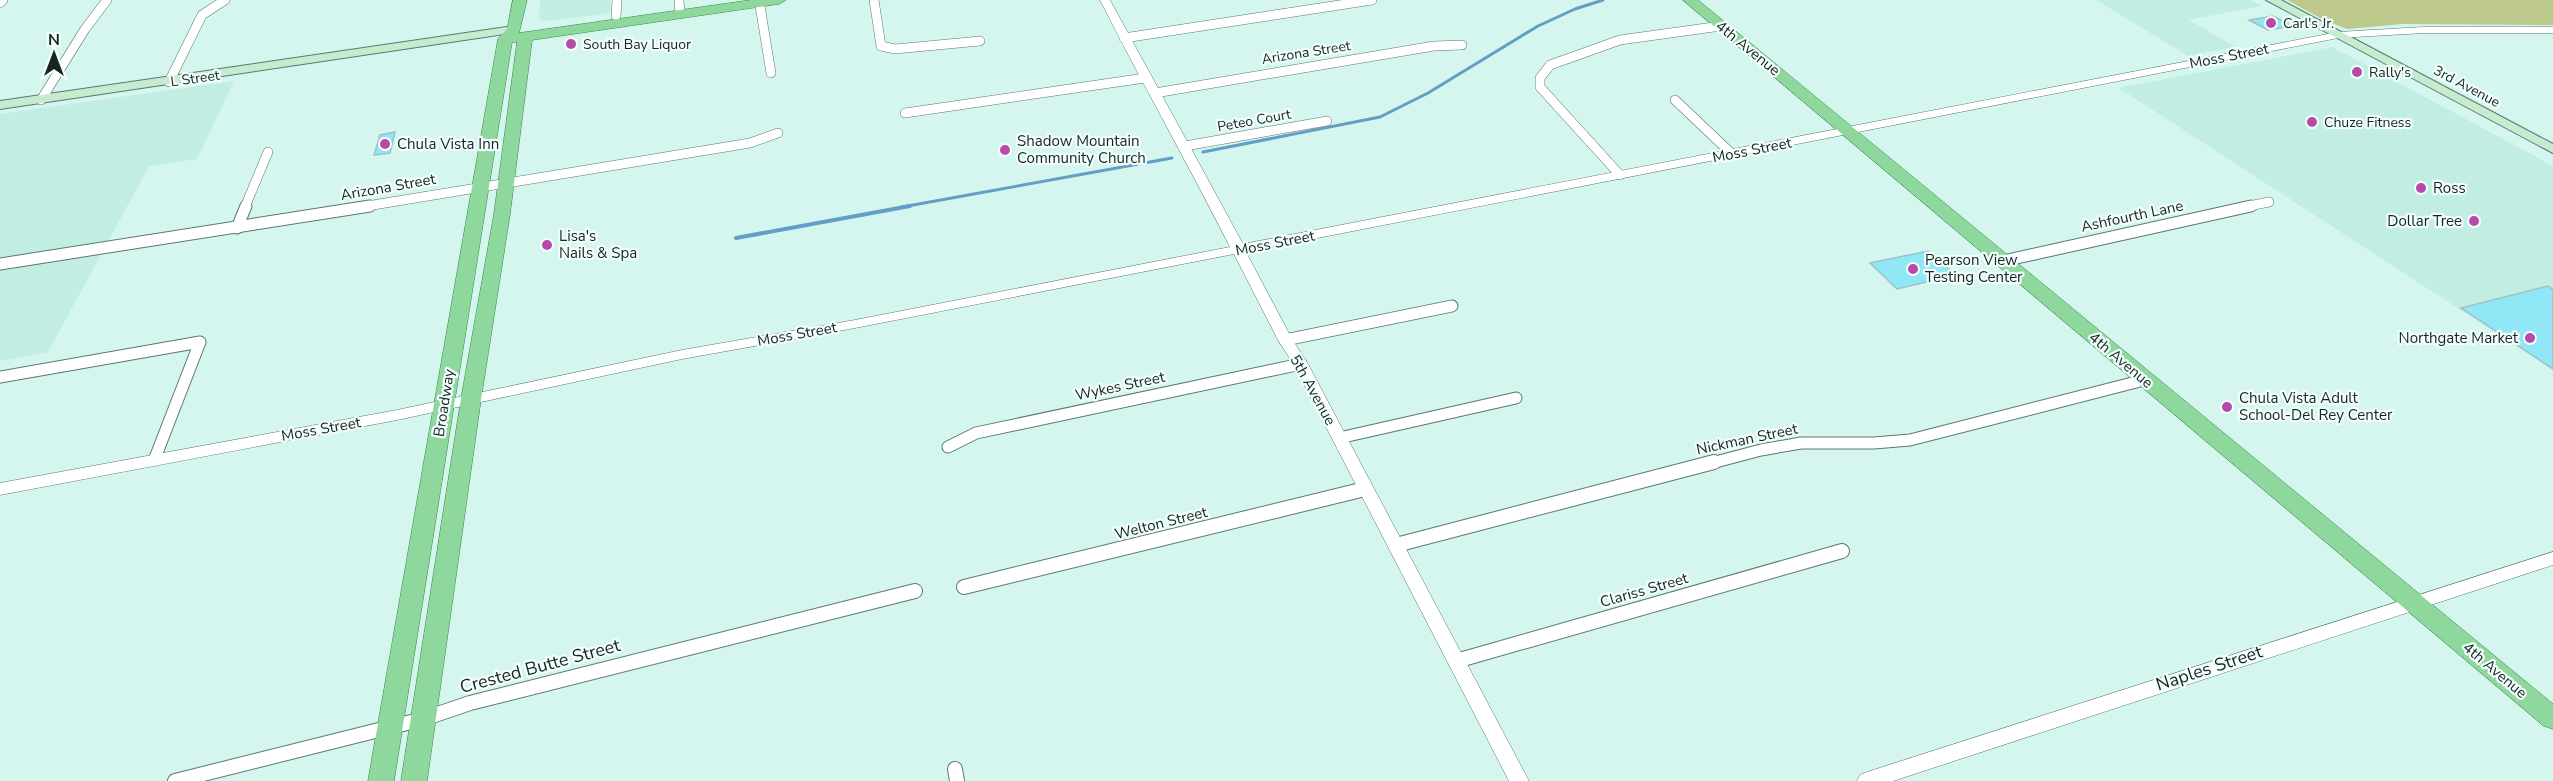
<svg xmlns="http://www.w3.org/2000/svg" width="2553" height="781" font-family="'Nunito Sans',sans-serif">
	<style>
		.built { fill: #c2ede2 }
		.green { fill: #bdc88d }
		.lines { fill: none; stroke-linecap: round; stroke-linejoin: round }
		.stream-far1 { stroke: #639ec6; stroke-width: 3 }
		.stream { stroke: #639ec6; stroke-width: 4 }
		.building { fill: #90e7f5; stroke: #a0c1c7; stroke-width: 1.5 }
		.minor-far2-casing { stroke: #5a7870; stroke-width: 10 }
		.minor-far1-casing { stroke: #5a7870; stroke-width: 13 }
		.minor-casing { stroke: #5a7870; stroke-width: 16 }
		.tertiary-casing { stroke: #5a7870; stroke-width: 1 }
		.secondary-casing { stroke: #5a7870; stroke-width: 2 }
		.primary-casing { stroke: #338747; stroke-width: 1 }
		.minor-far2 { stroke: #fff; stroke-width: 9 }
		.minor-far1 { stroke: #fff; stroke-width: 11 }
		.minor { stroke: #fff; stroke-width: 14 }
		.tertiary { fill: #fff; fill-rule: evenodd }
		.secondary { fill: #c6ebce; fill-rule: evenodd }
		.primary { fill: #8ed79d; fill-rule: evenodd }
		.poi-dot { fill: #b749a8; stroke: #f1fefb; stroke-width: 2 }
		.labels { text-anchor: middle; stroke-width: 4.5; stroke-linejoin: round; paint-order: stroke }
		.far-poi-label { font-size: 14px; fill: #182421; stroke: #f1fefb; text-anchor: start }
		.far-street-label { font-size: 14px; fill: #182421; stroke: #f1fefb }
		.street-label { font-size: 15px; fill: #182421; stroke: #f1fefb }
		.poi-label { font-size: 15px; fill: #182421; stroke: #f1fefb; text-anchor: start }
		.near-street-label { font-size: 18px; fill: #182421; stroke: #f1fefb }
	</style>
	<rect width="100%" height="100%" fill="#d5f6ee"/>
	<g class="built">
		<path d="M540 0H611L610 13 546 21 539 18Z"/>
		<path d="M2096 0H2251L2261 6 2189 20 2235 47 2188 56Z"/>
		<path d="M2332 47 2553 166V370L2119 88Z"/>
		<path d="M234 81 197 159 149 166 48 352 0 361V114Z"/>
	</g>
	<path class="green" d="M2287 0H2553V25L2403 24 2347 29 2326 21Z"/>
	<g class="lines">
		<g class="stream-far1">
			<path d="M1203 152 1380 117 1428 93 1538 26 1575 9 1603 0"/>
			<path d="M902 207 1172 158"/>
		</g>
		<path class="stream" d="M736 238 910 206"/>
	</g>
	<g class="building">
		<path d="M2273 16 2292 26 2268 30 2249 20Z"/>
		<path d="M395 132 390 153 374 155 380 135Z"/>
		<path d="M1928 251 1956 275 1897 289 1870 263Z"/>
		<path d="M2548 286 2553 290V369L2461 308Z"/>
	</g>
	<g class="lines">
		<defs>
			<g id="minor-far2">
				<path d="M679 0 680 13"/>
				<path d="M759 0 771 73"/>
				<path d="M874 0 881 46 895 49 980 41"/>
				<path d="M0 3 3 0"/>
				<path d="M616 16 617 0"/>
				<path d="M1124 38 1372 0"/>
				<path d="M169 82 202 15 225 0"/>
				<path d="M1155 93 1434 46 1462 45"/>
				<path d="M41 100 85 29 107 0"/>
				<path d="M1675 100 1732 154"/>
				<path d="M905 113 1145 78"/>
				<path d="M1185 146 1327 121"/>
				<path d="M1620 175 1540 87V78L1550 65 1620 40 1721 26"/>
				<path d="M245 207 268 152"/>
				<path d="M361 207 750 143 778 133"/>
				<path d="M2244 207 2269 202"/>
			</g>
			<g id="minor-far1">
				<path d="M237 228 246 206"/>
				<path d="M2003 261 2251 206"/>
				<path d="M0 264 370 206"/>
				<path d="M1285 340 1452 306"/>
				<path d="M0 377 200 342 155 458"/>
				<path d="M1339 438 1516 398"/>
				<path d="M948 447 976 433 1301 364"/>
				<path d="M1708 464 1761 450 1801 443H1874L1910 440 2144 380"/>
			</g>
			<g id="minor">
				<path d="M1396 545 1714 462"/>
				<path d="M964 587 1365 489"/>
				<path d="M1456 661 1842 551"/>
				<path d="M955 769 957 781"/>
				<path d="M175 781 423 719 470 703 915 591"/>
			</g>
			<g id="tertiary">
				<path d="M1100 0H1110L1243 244 2338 32 2424 27H2553V33H2424L2338 38 1246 252 1292 339 1308 364 1529 781H1509L1294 365 1278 340 1234 254 855 328 682 359 397 420 0 495V483L397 410 682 350 855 320 1230 247C1188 164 1142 83 1100 0Z"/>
				<path d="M2553 552V565L1893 781H1857L1860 775 1867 772Z"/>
			</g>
			<g id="secondary">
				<path d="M2266 0H2281L2553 144V153Z"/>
				<path d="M514 26 518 28V32L0 109V101Z"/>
			</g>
			<g id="primary">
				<path d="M513 0H527L519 33 751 0H786L779 4 532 40 510 214 481 399 427 781H401L461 399 494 214 517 42H512L394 781H368L498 39 507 29Z"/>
				<path d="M1683 0H1698L2553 704V729L2544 726Z"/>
			</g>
		</defs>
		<use href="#minor-far2" class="minor-far2-casing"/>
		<use href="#minor-far1" class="minor-far1-casing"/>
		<use href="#minor" class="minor-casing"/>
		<use href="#tertiary" class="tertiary-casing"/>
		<use href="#secondary" class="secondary-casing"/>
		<use href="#primary" class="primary-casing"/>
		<use href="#minor-far2" class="minor-far2"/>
		<use href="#minor-far1" class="minor-far1"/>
		<use href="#minor" class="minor"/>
		<use href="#tertiary" class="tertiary"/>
		<use href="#secondary" class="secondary"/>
		<use href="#primary" class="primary"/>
	</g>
	<g class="poi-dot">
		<circle cx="2271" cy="23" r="6"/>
		<circle cx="571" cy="44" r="6"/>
		<circle cx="2357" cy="72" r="6"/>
		<circle cx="2312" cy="122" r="6"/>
		<circle cx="385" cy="144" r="6"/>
		<circle cx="1005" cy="150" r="6"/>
		<circle cx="2421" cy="188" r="6"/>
		<circle cx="2474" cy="221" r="6"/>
		<circle cx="547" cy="245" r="6"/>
		<circle cx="1913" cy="269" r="6"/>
		<circle cx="2530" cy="338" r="6"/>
		<circle cx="2227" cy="407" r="6"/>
	</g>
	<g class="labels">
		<g class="far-poi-label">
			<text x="2283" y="28">Carl's Jr.</text>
			<text x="583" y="49">South Bay Liquor</text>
			<text x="2369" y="77">Rally's</text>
			<text x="2324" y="127">Chuze Fitness</text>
		</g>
		<g class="far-street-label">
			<text transform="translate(1306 52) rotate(-9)" y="5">Arizona Street</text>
			<text transform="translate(195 78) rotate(-8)" y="5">L Street</text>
			<text transform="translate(2467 86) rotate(28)" y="5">3rd Avenue</text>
			<text transform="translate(1254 120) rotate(-10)" y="5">Peteo Court</text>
		</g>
		<g class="street-label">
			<text transform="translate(1748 48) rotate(39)" y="5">4th Avenue</text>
			<text transform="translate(2229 56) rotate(-11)" y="5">Moss Street</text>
			<text transform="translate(1752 150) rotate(-11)" y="5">Moss Street</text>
			<text transform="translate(388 187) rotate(-10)" y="5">Arizona Street</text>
			<text transform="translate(2132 216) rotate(-12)" y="5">Ashfourth Lane</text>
			<text transform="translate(1275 243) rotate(-11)" y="5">Moss Street</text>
			<text transform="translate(797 334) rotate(-10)" y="5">Moss Street</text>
			<text transform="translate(2121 360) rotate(40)" y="5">4th Avenue</text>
			<text transform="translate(1120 386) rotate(-12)" y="5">Wykes Street</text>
			<text transform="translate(1313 390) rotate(61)" y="5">5th Avenue</text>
			<text transform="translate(444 403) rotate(-81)" y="5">Broadway</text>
			<text transform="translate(321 429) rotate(-10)" y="5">Moss Street</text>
			<text transform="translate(1747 439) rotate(-12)" y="5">Nickman Street</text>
			<text transform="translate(1161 523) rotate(-14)" y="5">Welton Street</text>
			<text transform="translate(1644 590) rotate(-16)" y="5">Clariss Street</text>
			<text transform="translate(2495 670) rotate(40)" y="5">4th Avenue</text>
		</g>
		<g class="poi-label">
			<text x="1017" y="146">Shadow Mountain<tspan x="1017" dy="17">Community Church</tspan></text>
			<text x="397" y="149">Chula Vista Inn</text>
			<text x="2433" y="193">Ross</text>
			<text x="2462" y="226" text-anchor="end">Dollar Tree</text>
			<text x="559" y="241">Lisa's<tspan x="559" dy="17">Nails &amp; Spa</tspan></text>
			<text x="1925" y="265">Pearson View<tspan x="1925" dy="17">Testing Center</tspan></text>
			<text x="2518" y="343" text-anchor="end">Northgate Market</text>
			<text x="2239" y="403">Chula Vista Adult<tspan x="2239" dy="17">School-Del Rey Center</tspan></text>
		</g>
		<g class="near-street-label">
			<text transform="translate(540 666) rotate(-15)" y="6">Crested Butte Street</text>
			<text transform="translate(2209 668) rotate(-18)" y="6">Naples Street</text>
		</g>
	</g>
	<g transform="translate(54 54)" stroke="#f1fefb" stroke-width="4.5" paint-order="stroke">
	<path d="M0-4.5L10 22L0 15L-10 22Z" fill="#182421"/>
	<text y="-9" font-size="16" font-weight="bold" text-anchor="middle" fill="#182421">N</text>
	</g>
</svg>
